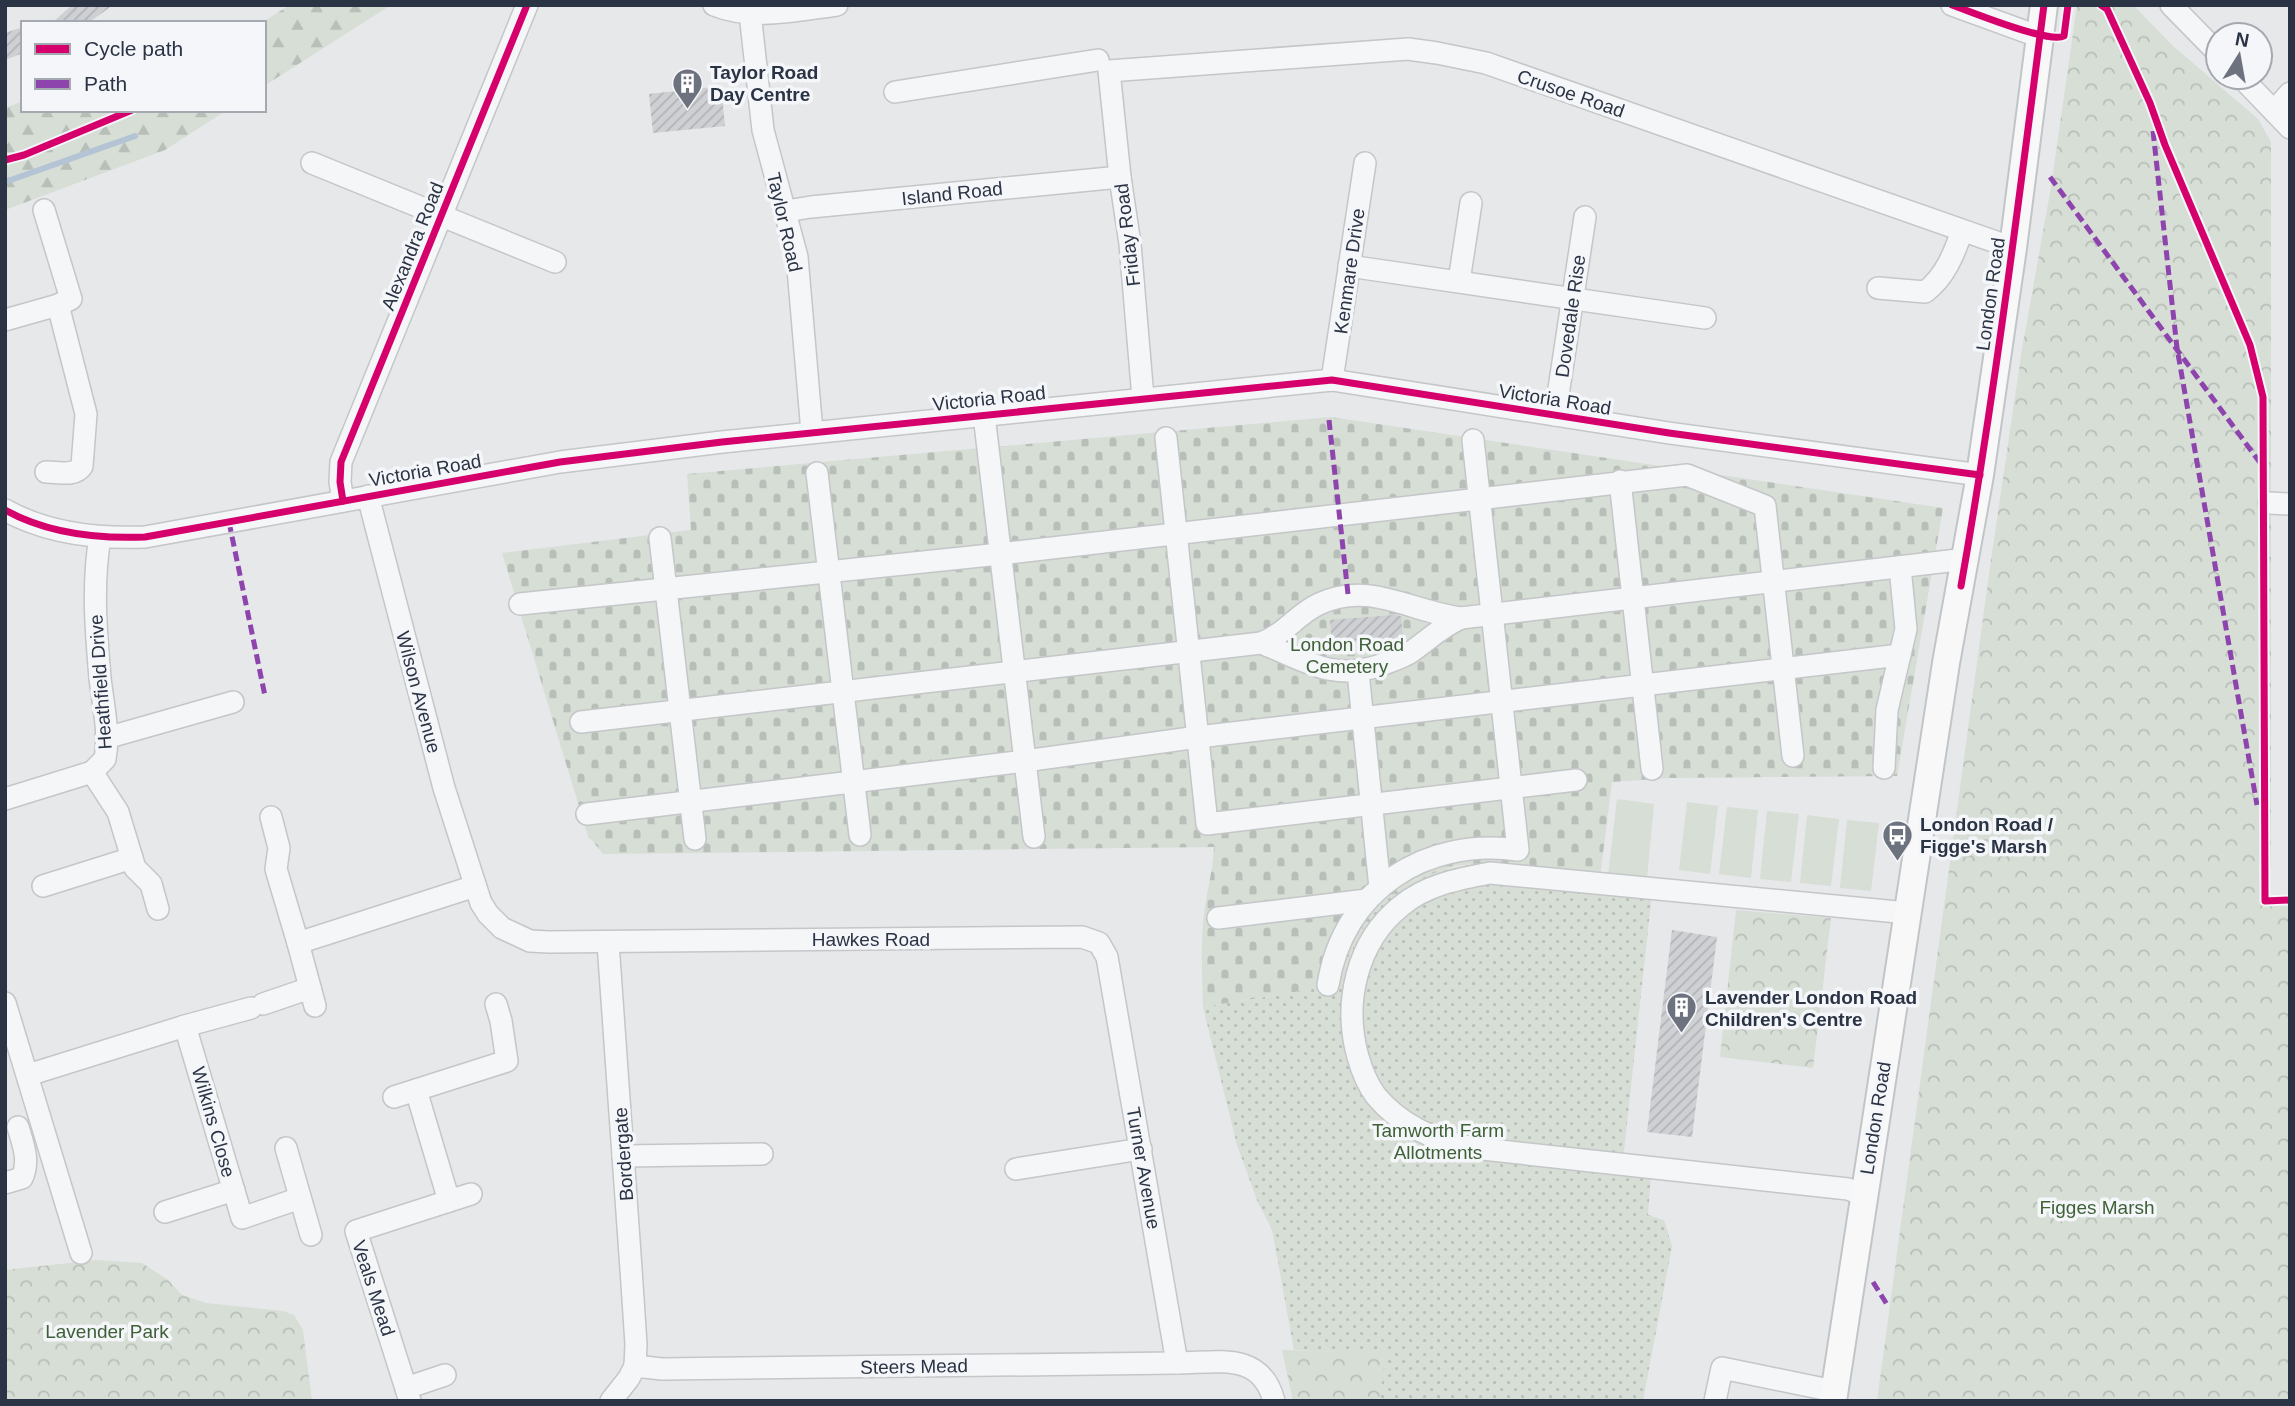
<svg xmlns="http://www.w3.org/2000/svg" width="2295" height="1406" font-family="Helvetica,sans-serif">
	<style>
		.grass { fill: url(#grass-dots) }
		.forest { fill: url(#forest-firs) }
		.cemetery { fill: url(#cemetery-stones) }
		.park { fill: url(#park-crowns) }
		.pitch { fill: #d6ded6 }
		.lines { fill: none; stroke-linecap: round; stroke-linejoin: round }
		.stream { stroke: #b4c4d5; stroke-width: 6 }
		.building { fill: url(#building-hatch) }
		.minor-casing { stroke: #c4c6c8; stroke-width: 24 }
		.major-casing { stroke: #c2c5c8; stroke-width: 30 }
		.minor { stroke: #f5f6f7; stroke-width: 21 }
		.major { stroke: #f8f8f8; stroke-width: 26 }
		.quiet { stroke: #8e44ad; stroke-width: 5; stroke-dasharray: 10 5; stroke-linecap: butt }
		.cycleway-casing { stroke: #f4f6f9; stroke-width: 11 }
		.cycleway { stroke: #d6006c; stroke-width: 7 }
		.labels { text-anchor: middle; stroke-width: 7; stroke-linejoin: round; paint-order: stroke }
		.poi-label { font-size: 19px; font-weight: bold; fill: #2b3445; stroke: #f4f6f9; text-anchor: start }
		.street-label { font-size: 19px; fill: #2b3445; stroke: #f4f6f9 }
		.park-label { font-size: 19px; fill: #3f6138; stroke: #f4f6f9 }
	</style>
	<defs>
		<pattern id="grass-dots" width="8" height="8" patternUnits="userSpaceOnUse" patternTransform="scale(1.75)"><rect width="8" height="8" fill="#d6ded6"/><path d="M2 2h.1M6 6h.1" fill="none" stroke="#b8bfb9" stroke-width="1.8" stroke-linecap="round"/></pattern>
		<pattern id="forest-firs" width="22" height="20" patternUnits="userSpaceOnUse" patternTransform="scale(1.75)"><rect width="22" height="20" fill="#d6ded6"/><path d="M5 1l3.5 6h-7zM16 11l3.5 6h-7z" fill="#b8bfb9"/></pattern>
		<pattern id="cemetery-stones" width="16" height="16" patternUnits="userSpaceOnUse" patternTransform="scale(1.75)"><rect width="16" height="16" fill="#d6ded6"/><path d="M2 7V4a2 2 0 0 1 4 0v3zM10 15v-3a2 2 0 0 1 4 0v3z" fill="#b8bfb9"/></pattern>
		<pattern id="park-crowns" width="20" height="18" patternUnits="userSpaceOnUse" patternTransform="scale(1.75)"><rect width="20" height="18" fill="#d6ded6"/><path d="M2 6a3 3 0 1 1 6 0M12 15a3 3 0 1 1 6 0" fill="none" stroke="#b8bfb9"/></pattern>
		<pattern id="building-hatch" width="6" height="6" patternUnits="userSpaceOnUse" patternTransform="scale(1.75)"><rect width="6" height="6" fill="#ced0d3"/><path d="M-1 1l2-2M0 6l6-6M5 7l2-2" fill="none" stroke="#b1b3b6"/></pattern>
	</defs>
	<rect width="100%" height="100%" fill="#e6e8ea"/>
	<path class="grass" d="M1482 863 1653 884 1622 1169 1651 1173 1648 1215 1664 1220 1672 1246 1643 1401H1379L1385 1354 1294 1350 1272 1229 1258 1203 1237 1145 1203 1007 1337 985C1361 904 1399 873 1482 863Z"/>
	<g class="forest">
		<path d="M290 5H391L264 86V23H261Z"/>
		<path d="M23 101V110H227L165 150 5 210V108Z"/>
	</g>
	<path class="cemetery" d="M1331 417 1943 508 1897 776 1671 778 1612 782 1600 877 1482 863 1455 866 1416 879 1376 906 1349 949 1337 985 1203 1007C1202 979 1201 951 1203 924 1205 898 1213 872 1214 847L603 854 591 839H589L502 553 691 530 687 474Z"/>
	<g class="park">
		<path d="M2077 5H2133L2173 46 2258 119 2271 142V866L2261 867V905H2290V1401H1877L1989 574 2022 349 2051 187Z"/>
		<path d="M1736 910 1831 918 1813 1068 1720 1057Z"/>
		<path d="M96 1260 142 1263 168 1280 182 1295 206 1303 283 1311 294 1315 303 1330 312 1401H5V1270Z"/>
		<path d="M1282 1350 1386 1353 1379 1401H1293Z"/>
	</g>
	<g class="pitch">
		<path d="M1617 799 1654 804 1647 878 1608 876Z"/>
		<path d="M1687 802 1718 806 1710 874 1679 870Z"/>
		<path d="M1727 807 1758 810 1751 878 1719 874Z"/>
		<path d="M1767 811 1799 814 1791 882 1760 879Z"/>
		<path d="M1807 815 1839 819 1831 886 1800 883Z"/>
		<path d="M1847 820 1879 823 1871 891 1840 888Z"/>
	</g>
	<g class="lines">
		<path class="stream" d="M5 182 135 136"/>
	</g>
	<g class="building">
		<path d="M72 5H113L88 23H52Z"/>
		<path d="M23 27V53L5 60V33Z"/>
		<path d="M721 86 725 126 653 133 649 94Z"/>
		<path d="M1394 615 1401 616 1403 639 1332 645 1330 620Z"/>
		<path d="M1672 930 1717 937 1692 1137 1647 1132Z"/>
	</g>
	<g class="lines">
		<defs>
			<g id="minor">
				<path d="M714 5C753 21 797 10 837 5"/>
				<path d="M1952 5 2040 37"/>
				<path d="M2171 5 2218 53"/>
				<path d="M750 13 763 130 797 257 812 432"/>
				<path d="M2241 77 2290 128"/>
				<path d="M895 92 1098 60"/>
				<path d="M2274 111 2290 93"/>
				<path d="M312 163 555 262"/>
				<path d="M44 210 71 299 58 305"/>
				<path d="M786 211 811 207 1120 177"/>
				<path d="M1349 266 1705 318"/>
				<path d="M1459 281 1471 203"/>
				<path d="M1878 288 1925 292C1945 277 1954 254 1962 231"/>
				<path d="M5 320 58 305 86 414 82 466C75 477 58 472 46 472"/>
				<path d="M1332 380 1365 163"/>
				<path d="M1143 398 1130 244 1120 177 1109 71 1408 49 1437 53 1486 63 2013 248"/>
				<path d="M984 415 1034 837"/>
				<path d="M1555 415 1585 217"/>
				<path d="M1166 438 1207 824 1576 780"/>
				<path d="M817 473 860 835"/>
				<path d="M1620 481 1652 769"/>
				<path d="M368 496 444 788 481 903 488 914 502 928 530 941 549 942 1082 937 1099 943 1107 957 1177 1363"/>
				<path d="M343 501 340 482 341 462 527 5"/>
				<path d="M2269 503 2290 504"/>
				<path d="M5 510C48 534 97 539 145 537L560 462 722 442 1332 380 1669 433 1980 475"/>
				<path d="M660 538 695 839"/>
				<path d="M520 604 1000 554 1687 475 1765 506 1793 756"/>
				<path d="M1261 643C1305 660 1332 682 1381 665 1391 661 1402 658 1411 652 1428 640 1441 627 1461 618"/>
				<path d="M1358 672 1380 888"/>
				<path d="M581 722 1261 643C1284 635 1297 614 1319 604 1369 580 1411 612 1461 618L1966 559"/>
				<path d="M106 738 233 702"/>
				<path d="M1884 768 1887 710 1906 629 1900 567"/>
				<path d="M92 772 118 812 135 868 151 884 158 909"/>
				<path d="M5 799 92 772 105 759C110 734 103 704 100 678 96 631 92 585 100 537"/>
				<path d="M587 814 1025 761 1198 737 1900 655"/>
				<path d="M271 817 279 848 276 869 298 943 475 886"/>
				<path d="M43 886 132 858"/>
				<path d="M1218 918 1367 900"/>
				<path d="M298 943 315 1006"/>
				<path d="M608 943 631 1269 636 1344 635 1366"/>
				<path d="M1328 985C1343 890 1425 837 1518 850L1473 440"/>
				<path d="M5 1003 81 1253"/>
				<path d="M263 1004 310 988"/>
				<path d="M185 1026 251 1008"/>
				<path d="M28 1075 185 1026 242 1218 300 1198"/>
				<path d="M394 1097 507 1061 501 1021 496 1004"/>
				<path d="M286 1148 311 1235"/>
				<path d="M623 1156 762 1154"/>
				<path d="M1016 1169 1141 1149"/>
				<path d="M5 1183 22 1178C30 1161 23 1144 18 1127"/>
				<path d="M1863 1195 1848 1189 1473 1148C1436 1141 1401 1126 1376 1096 1367 1084 1362 1071 1358 1057 1343 1004 1356 942 1401 906 1426 885 1458 879 1490 873L1908 913"/>
				<path d="M449 1201 471 1194"/>
				<path d="M165 1212 234 1190"/>
				<path d="M406 1388 445 1375"/>
				<path d="M410 1401 356 1231 449 1201 416 1090"/>
				<path d="M611 1401 629 1378 635 1366 662 1369 1177 1363C1218 1363 1261 1351 1274 1401"/>
				<path d="M1715 1401 1722 1368 1834 1391"/>
			</g>
			<path id="major" d="M1833 1401 1946 663 1980 475 2013 248 2044 5"/>
		</defs>
		<use href="#minor" class="minor-casing"/>
		<use href="#major" class="major-casing"/>
		<use href="#minor" class="minor"/>
		<use href="#major" class="major"/>
		<g class="quiet">
			<path d="M2153 131 2177 348 2257 805"/>
			<path d="M2050 177 2261 464"/>
			<path d="M1329 420 1348 594"/>
			<path d="M229 522 265 696"/>
			<path d="M1873 1282 1888 1306"/>
		</g>
		<defs>
			<g id="cycleway">
				<path d="M1952 5C1972 12 2049 44 2064 36L2068 5"/>
				<path d="M2101 5 2107 9 2150 103 2165 145 2250 345 2263 397 2265 901 2290 900"/>
				<path d="M5 160 24 155 132 110"/>
				<path d="M343 501 340 482 341 462 527 5"/>
				<path d="M5 510C48 534 97 539 145 537L560 462 722 442 1332 380 1669 433 1980 475"/>
				<path d="M1961 586C1995 393 2019 199 2044 5"/>
			</g>
		</defs>
		<use href="#cycleway" class="cycleway-casing"/>
		<use href="#cycleway" class="cycleway"/>
	</g>
	<defs>
		<symbol id="building-pin" viewBox="-11 -11 22 30"><path d="M0 17L-7.5 6A9.5 9.5 0 1 1 7.5 6Z" fill="#6c737f" stroke="#f4f6f9"/><path d="M-4-6H4V6H1V3H-1V6H-4ZM-2.5-4.3h1.7v1.8h-1.7ZM.8-4.3h1.7v1.8H.8ZM-2.5-1h1.7V.8h-1.7ZM.8-1h1.7V.8H.8Z" fill="#fff"/></symbol>
		<symbol id="bus-pin" viewBox="-11 -11 22 30"><path d="M0 17L-7.5 6A9.5 9.5 0 1 1 7.5 6Z" fill="#6c737f" stroke="#f4f6f9"/><path d="M-5-6H5V4H4V6H2V4H-2V6H-4V4H-5ZM-3.5-4V0h7V-4ZM-3.5 1.2v1.5H-2V1.2ZM2 1.2v1.5H3.5V1.2Z" fill="#fff"/></symbol>
	</defs>
	<g fill-rule="evenodd">
		<use href="#building-pin" x="670" y="66" width="35" height="47"/>
		<use href="#bus-pin" x="1880" y="818" width="35" height="47"/>
		<use href="#building-pin" x="1664" y="990" width="35" height="47"/>
	</g>
	<g class="labels">
		<g class="poi-label">
			<text x="710" y="79">Taylor Road<tspan x="710" dy="22">Day Centre</tspan></text>
			<text x="1920" y="831">London Road /<tspan x="1920" dy="22">Figge's Marsh</tspan></text>
			<text x="1705" y="1004">Lavender London Road<tspan x="1705" dy="22">Children's Centre</tspan></text>
		</g>
		<g class="street-label">
			<text transform="translate(1571 93) rotate(19)" y="7">Crusoe Road</text>
			<text transform="translate(952 193) rotate(-6)" y="7">Island Road</text>
			<text transform="translate(785 222) rotate(77)" y="7">Taylor Road</text>
			<text transform="translate(1127 235) rotate(-97)" y="7">Friday Road</text>
			<text transform="translate(412 246) rotate(-68)" y="7">Alexandra Road</text>
			<text transform="translate(1349 271) rotate(-82)" y="7">Kenmare Drive</text>
			<text transform="translate(1990 294) rotate(-82)" y="7">London Road</text>
			<text transform="translate(1570 316) rotate(-82)" y="7">Dovedale Rise</text>
			<text transform="translate(989 398) rotate(-6)" y="7">Victoria Road</text>
			<text transform="translate(1555 399) rotate(9)" y="7">Victoria Road</text>
			<text transform="translate(425 470) rotate(-10)" y="7">Victoria Road</text>
			<text transform="translate(100 682) rotate(-94)" y="7">Heathfield Drive</text>
			<text transform="translate(419 692) rotate(75)" y="7">Wilson Avenue</text>
			<text x="871" y="946">Hawkes Road</text>
			<text transform="translate(1875 1118) rotate(-81)" y="7">London Road</text>
			<text transform="translate(214 1122) rotate(74)" y="7">Wilkins Close</text>
			<text transform="translate(623 1154) rotate(-94)" y="7">Bordergate</text>
			<text transform="translate(1144 1168) rotate(80)" y="7">Turner Avenue</text>
			<text transform="translate(374 1288) rotate(72)" y="7">Veals Mead</text>
			<text transform="translate(914 1366) rotate(-1)" y="7">Steers Mead</text>
		</g>
		<g class="park-label">
			<text x="1347" y="651">London Road<tspan x="1347" dy="22">Cemetery</tspan></text>
			<text x="1438" y="1137">Tamworth Farm<tspan x="1438" dy="22">Allotments</tspan></text>
			<text x="2097" y="1214">Figges Marsh</text>
			<text x="107" y="1338">Lavender Park</text>
		</g>
	</g>
	<rect width="2295" height="1406" fill="none" stroke="#2b3445" stroke-width="14"/>
	<rect x="21" y="21" width="245" height="91" fill="#f4f6f9" stroke="#a4a8b1" stroke-width="2"/>
	<rect x="35" y="44" width="35" height="10" fill="#d6006c" stroke="#a4a8b1" stroke-width="2"/>
	<text x="84" y="56" font-size="21" fill="#2b3445">Cycle path</text>
	<rect x="35" y="79" width="35" height="10" fill="#8e44ad" stroke="#a4a8b1" stroke-width="2"/>
	<text x="84" y="91" font-size="21" fill="#2b3445">Path</text>
	<g transform="translate(2239 56) rotate(11)"><circle r="33" fill="#f4f6f9" stroke="#a4a8b1" stroke-width="2"/>
	<path d="M0-5L12 26L0 18L-12 26Z" fill="#6c737f"/>
	<text y="-10" font-size="19" font-weight="bold" text-anchor="middle" fill="#2b3445">N</text>
	</g>
</svg>
